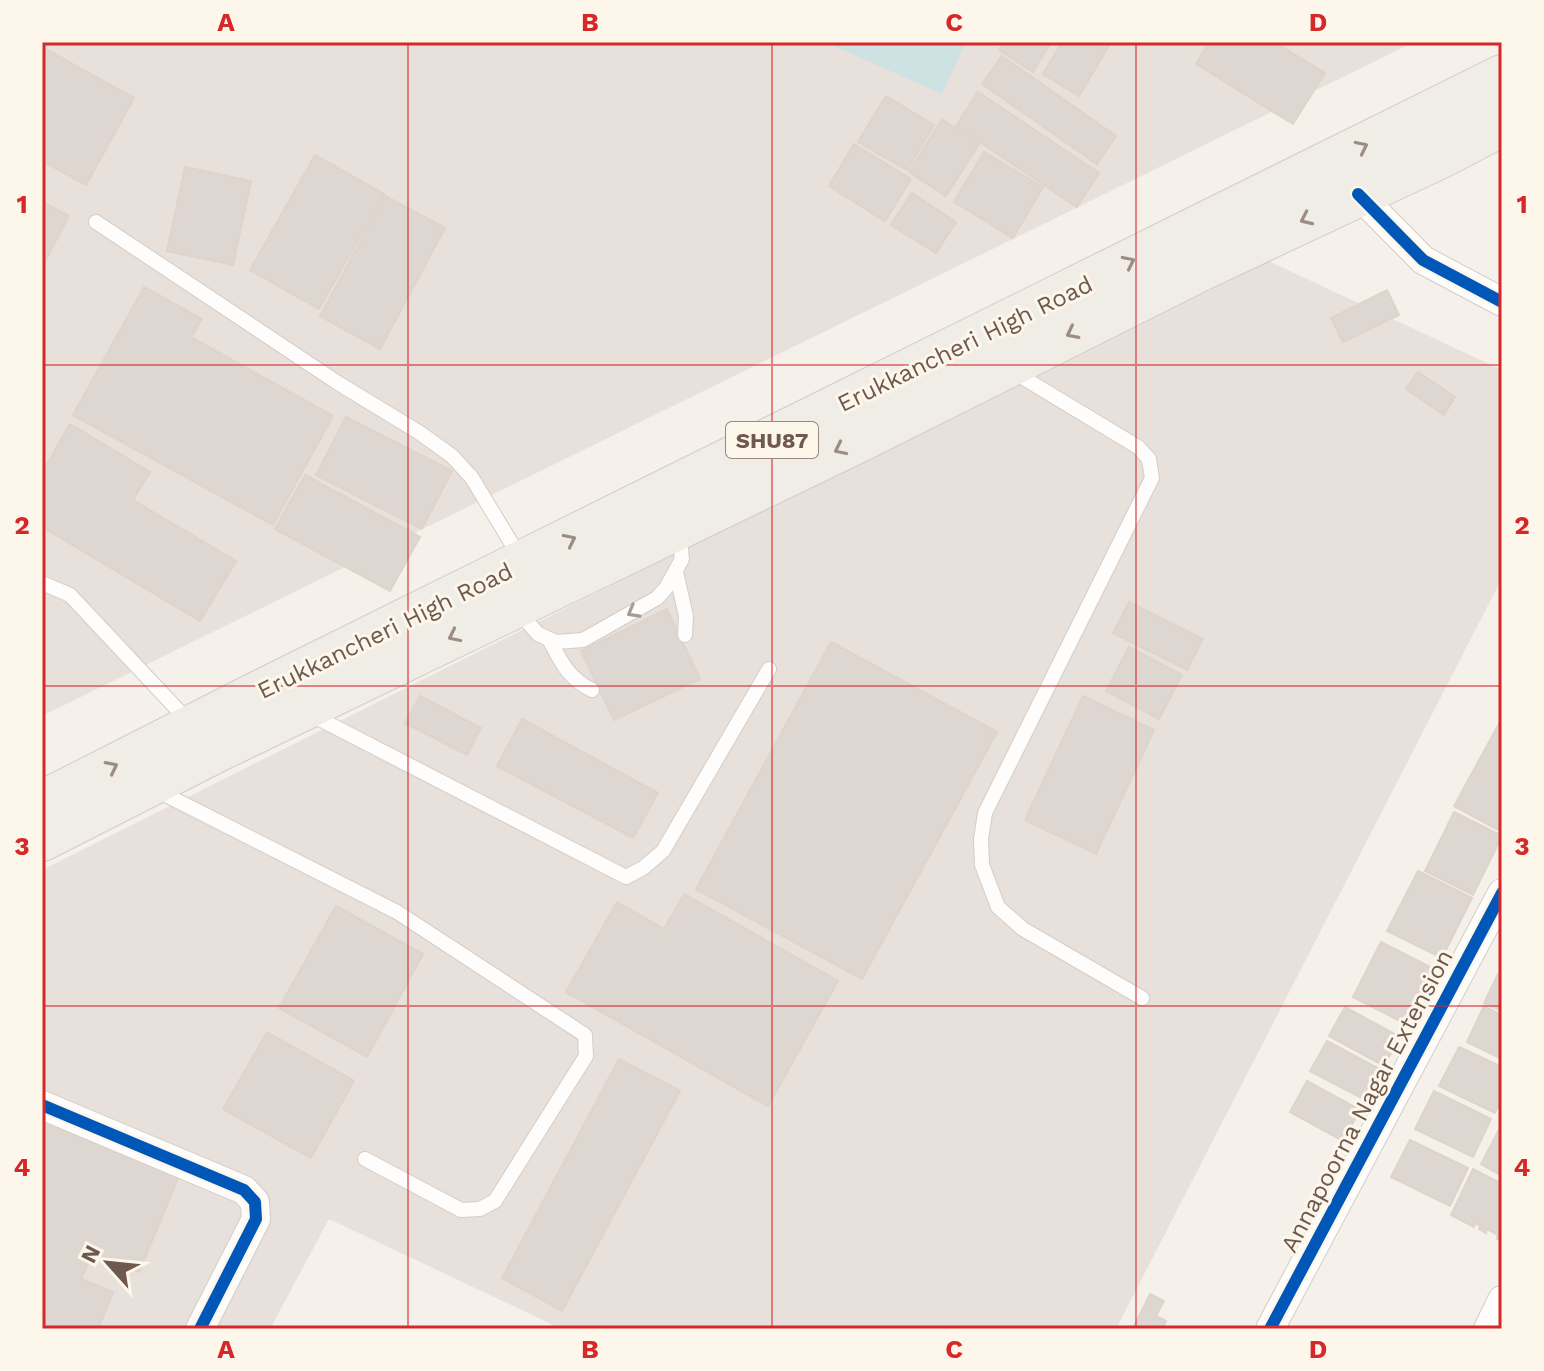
<svg xmlns="http://www.w3.org/2000/svg" width="1544" height="1371" font-family="'Work Sans',sans-serif">
	<style>
		.industrial { fill: #e7e0db }
		.water { fill: #cee1e3 }
		.building { fill: #ded6d0; stroke: #ddd4cd; stroke-width: 2 }
		.lines { fill: none; stroke-linecap: round; stroke-linejoin: round }
		.lane-casing { stroke: #d4cdc8; stroke-width: 16 }
		.street-casing { stroke: #d4cdc8; stroke-width: 30 }
		.primary-casing { stroke: #d3cbc7; stroke-width: 46 }
		.lane { stroke: #fefdfc; stroke-width: 14 }
		.street { stroke: #fefdfc; stroke-width: 28 }
		.primary { stroke: #f0ece6; stroke-width: 44 }
		.cycleway-casing { stroke: #fcf6eb; stroke-width: 17 }
		.cycleway { stroke: #0057b8; stroke-width: 12 }
		.oneway { stroke: #9c8c83 }
		.oneway2 { stroke: #a89b94 }
		.grid { fill: none; stroke: #d62828; stroke-width: 2; stroke-opacity: 0.55 }
		.labels { text-anchor: middle; stroke-width: 6; stroke-linejoin: round; paint-order: stroke }
		.shield { fill: #fcf6eb; stroke: #99887d; stroke-width: 2 }
		.shield-label { font-size: 22px; font-weight: bold; fill: #6f594e }
		.street-label { font-size: 24px; fill: #6f594e; stroke: #fcf6eb }
		.neatline { fill: none; stroke: #d62828; stroke-width: 3 }
		.grid-label { font-size: 26px; text-anchor: middle; font-weight: bold; fill: #d62828 }
	</style>
	<rect width="100%" height="100%" fill="#f5f0ea"/>
	<g class="industrial">
		<path d="M42 42H1414L42 716Z"/>
		<path d="M1264 259 1502 370V578L1116 1329H562L329 1219 270 1329H42V870Z"/>
	</g>
	<path class="water" d="M825 42H966L942 94Z"/>
	<g class="building">
		<path d="M1004 42H1051L1033 72 999 50Z"/>
		<path d="M1062 42H1111L1079 96 1043 74Z"/>
		<path d="M1209 42H1274L1325 73 1293 124 1196 64Z"/>
		<path d="M42 47 134 98 86 185 42 161Z"/>
		<path d="M1002 56 1116 136 1097 164 982 84Z"/>
		<path d="M978 92 1099 173 1077 207 956 126Z"/>
		<path d="M886 96 934 125 907 170 858 142Z"/>
		<path d="M942 119 979 144 946 196 909 172Z"/>
		<path d="M854 144 911 179 885 221 829 186Z"/>
		<path d="M984 152 1043 187 1013 238 954 202Z"/>
		<path d="M315 155 384 194 319 309 250 270Z"/>
		<path d="M185 167 251 181 233 265 167 251Z"/>
		<path d="M912 193 956 222 936 253 891 225Z"/>
		<path d="M385 196 445 228 380 349 320 316Z"/>
		<path d="M42 202 69 216 42 267Z"/>
		<path d="M144 287 202 319 191 337 333 416 273 525 73 415Z"/>
		<path d="M1387 290 1399 315 1343 342 1331 318Z"/>
		<path d="M1418 372 1455 397 1444 415 1406 389Z"/>
		<path d="M346 417 452 471 422 529 316 475Z"/>
		<path d="M70 424 150 472 133 500 236 561 200 621 42 527V473Z"/>
		<path d="M305 475 420 537 390 591 275 529Z"/>
		<path d="M1129 602 1203 639 1187 670 1113 633Z"/>
		<path d="M667 609 700 679 614 720 581 651Z"/>
		<path d="M831 642 997 732 862 979 696 889Z"/>
		<path d="M1129 647 1182 675 1159 719 1106 691Z"/>
		<path d="M420 696 481 728 467 755 405 723Z"/>
		<path d="M1083 696 1154 730 1096 854 1025 820Z"/>
		<path d="M522 719 658 793 633 838 497 766Z"/>
		<path d="M1501 720 1502 822 1498 830 1454 806Z"/>
		<path d="M1454 812 1502 836 1473 895 1425 871Z"/>
		<path d="M1418 871 1472 898 1442 958 1387 931Z"/>
		<path d="M684 894 838 981 768 1106 566 992 617 902 664 929Z"/>
		<path d="M336 906 423 954 367 1057 279 1008Z"/>
		<path d="M1381 942 1434 969 1406 1024 1353 997Z"/>
		<path d="M1498 974 1502 976V1011L1484 1003Z"/>
		<path d="M1484 1006 1502 1015V1059L1467 1042Z"/>
		<path d="M1345 1007 1400 1037 1384 1066 1329 1036Z"/>
		<path d="M267 1032 354 1081 311 1158 223 1109Z"/>
		<path d="M1327 1041 1383 1071 1367 1101 1310 1071Z"/>
		<path d="M1459 1047 1502 1067V1098L1495 1113 1439 1086Z"/>
		<path d="M619 1059 680 1091 562 1311 502 1278Z"/>
		<path d="M1307 1081 1360 1110 1343 1141 1290 1112Z"/>
		<path d="M1434 1091 1491 1119 1473 1157 1415 1129Z"/>
		<path d="M42 1118 179 1176 139 1272 93 1253 81 1279 113 1292 98 1329H42Z"/>
		<path d="M1502 1124V1176L1481 1164Z"/>
		<path d="M1410 1140 1468 1168 1450 1206 1391 1177Z"/>
		<path d="M1473 1169 1502 1184V1241L1497 1239 1498 1235 1487 1229 1486 1233 1479 1229 1480 1226 1475 1223 1474 1227 1451 1215Z"/>
		<path d="M1150 1294 1164 1301 1156 1316 1166 1321 1162 1329H1139L1134 1326Z"/>
	</g>
	<g class="lines">
		<defs>
			<g id="lane">
				<path d="M96 222 338 383 420 433 452 456 472 478 521 559"/>
				<path d="M1012 371 1138 447 1149 459 1152 478 985 813 981 839 982 865 998 907 1023 929 1142 998"/>
				<path d="M676 572 686 616 685 635"/>
				<path d="M42 583 70 595 190 723"/>
				<path d="M519 612 538 634 556 642 583 640 657 598 666 588 682 559 679 532"/>
				<path d="M549 639C561 662 568 678 592 690"/>
				<path d="M308 713 626 877 643 868 663 851 769 669"/>
				<path d="M156 790 397 912 585 1035 586 1056 495 1201 480 1209 461 1210 365 1159"/>
			</g>
			<g id="street">
				<path d="M1358 194 1423 260 1502 302"/>
				<path d="M42 1105 244 1190 255 1202 256 1219 200 1329"/>
				<path d="M1270 1329 1502 893"/>
				<path d="M1488 1329 1502 1300"/>
			</g>
			<g id="primary">
				<path d="M42 803 255 695 1502 77"/>
				<path d="M42 839 219 749 859 440 1200 269 1443 155 1502 124"/>
			</g>
		</defs>
		<use href="#lane" class="lane-casing"/>
		<use href="#street" class="street-casing"/>
		<use href="#primary" class="primary-casing"/>
		<use href="#lane" class="lane"/>
		<use href="#street" class="street"/>
		<use href="#primary" class="primary"/>
		<defs>
			<g id="cycleway">
				<path d="M1358 194 1423 260 1502 302"/>
				<path d="M42 1105 244 1190 255 1202 256 1219 200 1329"/>
				<path d="M1270 1329 1502 893"/>
			</g>
		</defs>
		<use href="#cycleway" class="cycleway-casing"/>
		<use href="#cycleway" class="cycleway"/>
	</g>
	<defs><path id="oneway-chevron" d="M-2-3.5L2.5 0L-2 3.5" fill="none" stroke-width="1.6" stroke-linecap="round" stroke-linejoin="round" transform="scale(2)"/></defs>
	<g class="oneway">
		<use href="#oneway-chevron" transform="translate(1362 147) rotate(-26)"/>
		<use href="#oneway-chevron" transform="translate(1306 219) rotate(155)"/>
		<use href="#oneway-chevron" transform="translate(1129 262) rotate(-26)"/>
		<use href="#oneway-chevron" transform="translate(1072 333) rotate(153)"/>
		<use href="#oneway-chevron" transform="translate(840 449) rotate(154)"/>
		<use href="#oneway-chevron" transform="translate(570 540) rotate(-26)"/>
		<use href="#oneway-chevron" transform="translate(454 636) rotate(154)"/>
		<use href="#oneway-chevron" transform="translate(112 767) rotate(-27)"/>
	</g>
	<use class="oneway2" href="#oneway-chevron" transform="translate(633 612) rotate(151)"/>
	<path class="grid" d="M408 42V1329M772 42V1329M1136 42V1329M42 365H1502M42 686H1502M42 1006H1502"/>
	<g class="labels">
		<rect class="shield" x="726" y="422" width="92" height="36" rx="6"/>
		<g class="shield-label">
			<text x="772" y="448">SHU87</text>
		</g>
		<g class="street-label">
			<text transform="translate(965 344) rotate(-26)" y="8">Erukkancheri High Road</text>
			<text transform="translate(385 631) rotate(-26)" y="8">Erukkancheri High Road</text>
			<text transform="translate(1367 1101) rotate(-62)" y="8">Annapoorna Nagar Extension</text>
		</g>
	</g>
	<rect width="1544" height="1371" fill="none" stroke="#fcf6eb" stroke-width="88"/>
	<g transform="translate(108 1263) rotate(297)" stroke="#fcf6eb" stroke-width="6" paint-order="stroke">
	<path d="M0-6L14 30L0 20L-14 30Z" fill="#6f594e"/>
	<text y="-12" font-size="22" font-weight="bold" text-anchor="middle" fill="#6f594e">N</text>
	</g>
	<rect x="44" y="44" width="1456" height="1283" class="neatline"/>
	<g class="grid-label">
		<text x="226" y="31">A</text>
		<text x="590" y="31">B</text>
		<text x="954" y="31">C</text>
		<text x="1318" y="31">D</text>
		<text x="22" y="213">1</text>
		<text x="1522" y="213">1</text>
		<text x="22" y="534">2</text>
		<text x="1522" y="534">2</text>
		<text x="22" y="855">3</text>
		<text x="1522" y="855">3</text>
		<text x="22" y="1176">4</text>
		<text x="1522" y="1176">4</text>
		<text x="226" y="1358">A</text>
		<text x="590" y="1358">B</text>
		<text x="954" y="1358">C</text>
		<text x="1318" y="1358">D</text>
	</g>
</svg>
